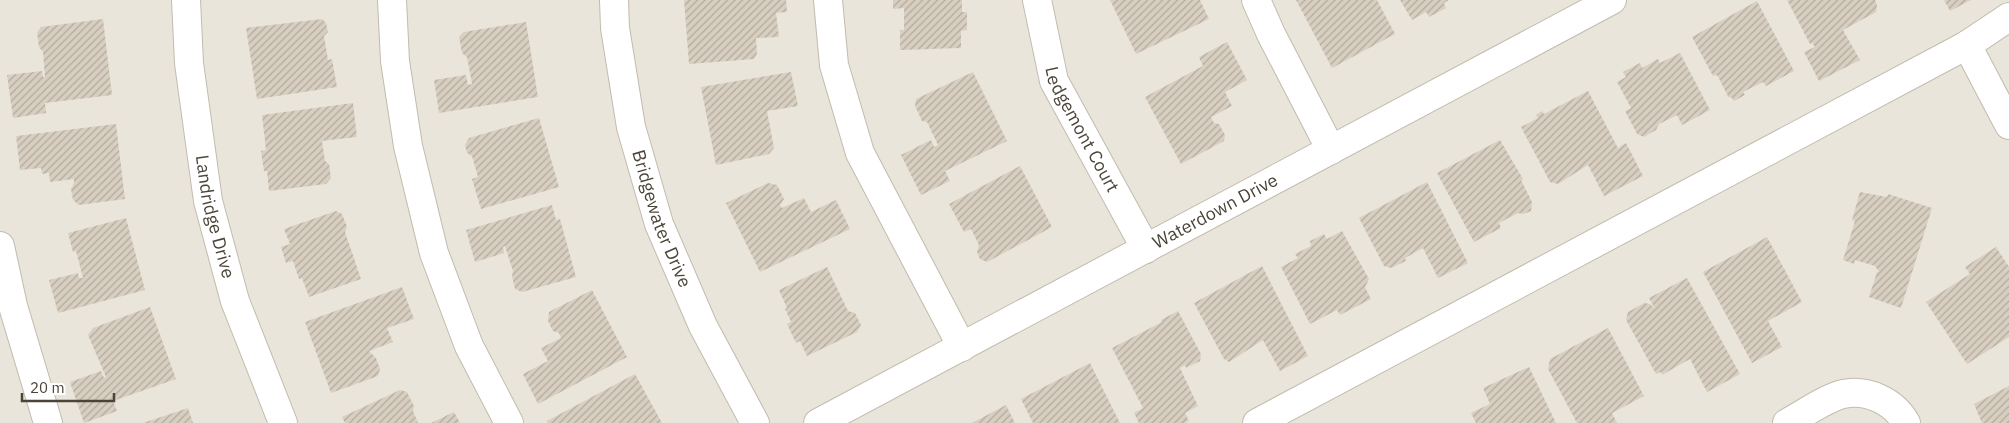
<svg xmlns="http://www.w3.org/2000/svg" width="2009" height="423" font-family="'IBM Plex Sans',sans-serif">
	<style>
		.residential { fill: #eae5da }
		.building { fill: url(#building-hatch) }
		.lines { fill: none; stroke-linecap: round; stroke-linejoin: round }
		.minor-casing { stroke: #c2bbae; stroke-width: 30 }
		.minor { stroke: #fff; stroke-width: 28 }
		.labels { text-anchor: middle; stroke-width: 4; stroke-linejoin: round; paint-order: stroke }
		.street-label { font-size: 18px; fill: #4b4439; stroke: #fff }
	</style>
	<defs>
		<pattern id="building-hatch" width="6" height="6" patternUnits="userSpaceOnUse" patternTransform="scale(1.25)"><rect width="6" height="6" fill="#d8cfc1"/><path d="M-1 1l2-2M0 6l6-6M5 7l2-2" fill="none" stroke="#b1aa9e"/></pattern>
	</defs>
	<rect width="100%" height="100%" fill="#f6f3ec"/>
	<rect class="residential" x="0" y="0" width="2009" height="423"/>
	<g class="building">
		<path d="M684 0H786L787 12 776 13 779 37 756 38 757 54 754 59 689 64Z"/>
		<path d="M893 0H962V12H967V30L961 31V48L900 50V30H904V8L893 9Z"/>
		<path d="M1110 0H1200L1209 19 1136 54Z"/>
		<path d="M1296 0H1377L1395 34 1332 68Z"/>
		<path d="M1400 0H1449L1444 3 1446 8 1429 17 1426 12 1412 20Z"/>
		<path d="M1787 0H1875L1877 5 1876 12 1843 30 1860 60 1819 81 1804 52 1815 47 1812 43 1810 44Z"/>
		<path d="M1944 0H1971L1950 11Z"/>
		<path d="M1757 1 1794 71 1766 86 1763 82 1743 92 1745 95 1734 101 1731 97 1729 98 1717 75 1713 76 1692 37Z"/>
		<path d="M103 19 112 95 45 103 46 113 13 118 7 75 42 71 43 77H45L43 52 39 47 37 33 41 27Z"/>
		<path d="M322 19 326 23 328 32 324 36 328 60 332 59 337 87 257 99 246 28Z"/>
		<path d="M526 22 538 97 439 113 434 80 466 75 468 85 472 84 467 57 462 53 459 37 464 32Z"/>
		<path d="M1227 42 1247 80 1225 92 1232 106 1211 117 1214 123 1219 124 1225 135 1224 141 1181 164 1145 97 1203 66 1199 57Z"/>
		<path d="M1680 53 1710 110 1682 125 1677 115 1659 124 1656 130 1644 137 1637 134 1625 111 1631 108 1617 82 1626 77 1623 72 1640 63 1642 68 1658 59 1660 63Z"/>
		<path d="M791 72 798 106 767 111 774 148 769 154 716 165 701 87Z"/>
		<path d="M973 72 1007 141 945 171 950 181 921 195 901 155 931 140 934 147 938 145 927 122 922 121 915 106 916 99Z"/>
		<path d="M1588 91 1618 148 1626 143 1643 176 1604 196 1588 165 1558 184 1550 182 1521 127 1538 118 1536 115 1542 111 1544 114Z"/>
		<path d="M353 103 357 137 322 141 325 161 329 164 331 178 326 184 269 191 267 171H264L261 151 266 150 262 115Z"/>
		<path d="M539 118 559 187 481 209 472 179 478 177 472 156 467 153 465 145 469 138Z"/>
		<path d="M116 124 125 199 79 205 73 200 71 189 74 183V179L50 182 49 173 42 174 41 168 20 170 16 136Z"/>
		<path d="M1500 140 1523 179 1521 180 1532 202 1531 211 1523 214 1518 213 1499 223 1501 228 1474 242 1437 173Z"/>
		<path d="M1020 166 1052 227 987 262 980 259 977 252 979 245 971 229 964 232 949 204Z"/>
		<path d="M1427 182 1468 263 1438 278 1423 248 1405 258 1406 261 1391 268 1384 266 1359 218Z"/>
		<path d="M768 183 777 185 784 199 780 205 782 208 804 198 811 212 836 200 850 229 760 272 726 203Z"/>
		<path d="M1860 192 1887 197 1888 194 1932 208 1901 308 1869 297 1877 272H1879L1875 266 1855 260 1854 264 1843 260 1855 221 1852 220Z"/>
		<path d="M552 205 556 220 560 219 576 277 522 292 515 289 512 276 513 271 505 246 503 247 504 253 475 262 466 230Z"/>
		<path d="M336 211 342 214 347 227 345 232 361 279 309 297 302 278 299 279 293 261 286 263 281 247 290 244 284 229Z"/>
		<path d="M126 218 145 290 58 313 49 280 78 273 79 278H83L76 251 73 252 68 233Z"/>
		<path d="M1342 231 1369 279 1365 287 1371 299 1340 315 1337 310 1310 324 1281 267 1298 258 1295 254 1311 246 1310 241 1324 234 1327 239Z"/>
		<path d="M1767 237 1802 302 1768 321 1782 347 1752 363 1703 272Z"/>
		<path d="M1996 247 2009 267V337L1967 364 1926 302 1970 274 1965 267Z"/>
		<path d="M1262 266 1308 356 1280 371 1263 340 1229 362 1224 359 1194 303Z"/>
		<path d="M827 267 848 311 855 313 861 325 857 332 807 356 800 341 796 343 787 324 791 322 785 309 787 308 779 290Z"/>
		<path d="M1687 278 1740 374 1707 392 1690 359 1662 375 1661 372 1656 374 1626 320 1628 312 1644 303 1650 304 1655 309 1649 298Z"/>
		<path d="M402 287 414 319 387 328 393 342 369 351 376 358 380 369 378 376 331 393 305 322Z"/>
		<path d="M592 290 627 357 538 404 523 374 548 361 541 348 561 338 559 333 553 331 548 321 549 312Z"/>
		<path d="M150 307 176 379 113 401 117 411 84 423 70 382 101 371 104 378 106 377 88 335 93 328Z"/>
		<path d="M1178 311 1201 354 1200 361 1186 368 1185 365 1180 368 1198 406 1185 413 1189 421 1185 423H1139L1134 413 1143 408 1112 348 1162 322 1161 320Z"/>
		<path d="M1608 328 1644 396 1612 413 1617 423H1577L1548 369 1550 359Z"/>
		<path d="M1090 363 1120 423H1033L1021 399Z"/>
		<path d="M1529 367 1556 423H1476L1471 413 1490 404 1483 388Z"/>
		<path d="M635 374 662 423H548L547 421Z"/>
		<path d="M2009 386V423H1982L1974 404Z"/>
		<path d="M400 390 407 392 414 406 413 411 418 423H345L342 417Z"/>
		<path d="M1006 405 1015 423H972Z"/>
		<path d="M188 408 193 423H143Z"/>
		<path d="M454 412 460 423H431Z"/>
	</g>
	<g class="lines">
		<defs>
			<g id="minor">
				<path id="s1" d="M186 0 189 63 208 201 235 301 283 423"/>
				<path d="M392 0 395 61 408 146 434 253 469 346 509 423"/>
				<path id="s2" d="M614 0 615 28 631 127 659 224 703 326 755 423"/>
				<path d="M828 0 834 65 860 153 962 347"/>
				<path id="s3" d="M1037 0 1054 81 1146 249"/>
				<path d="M1256 0 1271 34 1331 150"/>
				<path d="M1967 45 2009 125"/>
				<path d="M0 246 13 306 48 423"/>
				<path id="s4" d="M818 423 1612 0"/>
				<path d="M1257 423 1967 45 2009 17"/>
				<path d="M1787 423C1804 414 1824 399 1843 394 1867 389 1894 401 1906 423"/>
			</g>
		</defs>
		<use href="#minor" class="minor-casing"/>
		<use href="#minor" class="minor"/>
	</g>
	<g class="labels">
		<g class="street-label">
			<text dy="6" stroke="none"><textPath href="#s3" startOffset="138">Ledgemont Court</textPath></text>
			<text dy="6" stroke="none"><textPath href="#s4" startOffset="450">Waterdown Drive</textPath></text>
			<text dy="6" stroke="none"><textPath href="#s1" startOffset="219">Landridge Drive</textPath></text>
			<text dy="6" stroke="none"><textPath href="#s2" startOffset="225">Bridgewater Drive</textPath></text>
		</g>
	</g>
	<path d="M22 393v8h92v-8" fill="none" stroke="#4b4439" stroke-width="2.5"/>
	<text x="30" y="393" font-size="15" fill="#4b4439" stroke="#ffffff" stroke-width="4" paint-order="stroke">20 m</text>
</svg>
